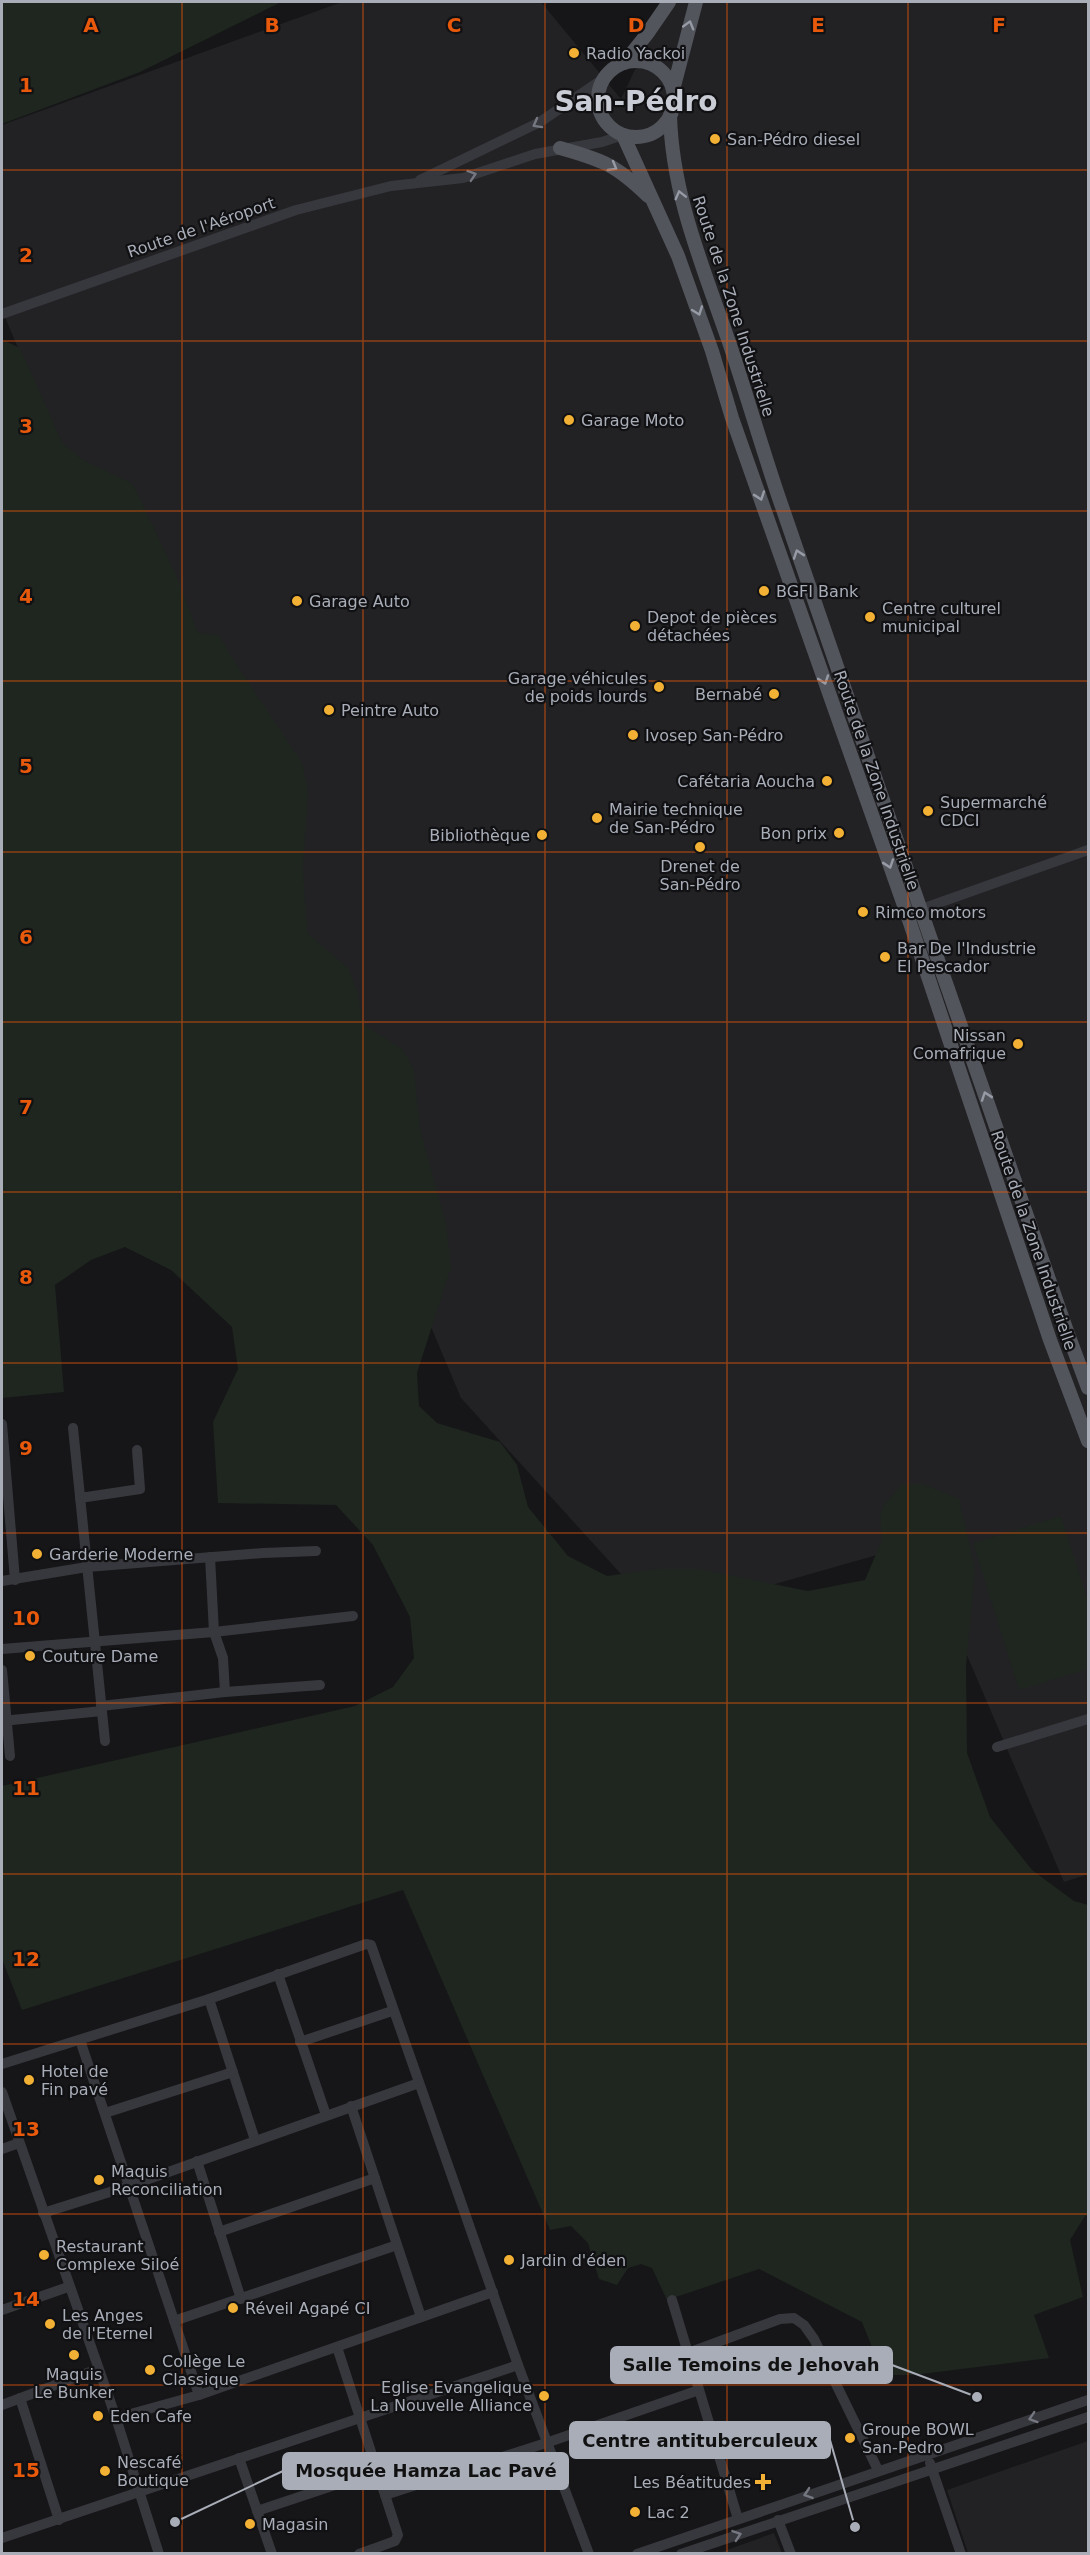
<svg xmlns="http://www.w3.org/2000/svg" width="1090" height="2555" font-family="'DejaVu Sans',sans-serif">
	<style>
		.built { fill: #222225 }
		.green { fill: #1e261f }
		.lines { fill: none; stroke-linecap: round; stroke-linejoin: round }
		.minor { stroke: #37383d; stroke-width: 10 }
		.major { stroke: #53555c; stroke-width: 14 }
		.oneway { stroke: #979ba6 }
		.oneway2 { stroke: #757881 }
		.grid { fill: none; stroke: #e8590c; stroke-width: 1.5; stroke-opacity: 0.55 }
		.poi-dot { fill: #f2b134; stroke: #111113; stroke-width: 2 }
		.labels { text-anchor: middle; stroke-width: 4.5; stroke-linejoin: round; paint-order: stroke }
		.poi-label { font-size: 16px; fill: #a8adb8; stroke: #111113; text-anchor: start }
		.street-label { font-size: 16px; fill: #a8adb8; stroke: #111113 }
		.town-label { font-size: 28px; font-weight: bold; fill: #c9ccd4; stroke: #111113 }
		.grid-label { font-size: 20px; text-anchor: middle; font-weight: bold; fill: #e8590c; stroke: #111113; stroke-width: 4.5; stroke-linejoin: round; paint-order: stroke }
		.leader { fill: none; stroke: #a8adb8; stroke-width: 2 }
		.callout-dot { fill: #a8adb8; stroke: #111113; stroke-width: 2 }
		.callout { fill: #a8adb8; stroke: #a8adb8; stroke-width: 2 }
		.callout-label { font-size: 18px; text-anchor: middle; font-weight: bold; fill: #111 }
	</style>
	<rect width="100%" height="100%" fill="#161618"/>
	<g class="built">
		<path d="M342 2H541L621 99 667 2H1088V1874L1064 1882 919 1543 660 1617 461 1398 2 310V125Z"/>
		<path d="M1088 2441V2553H968L947 2490Z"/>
		<path d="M774 2533 782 2553H719Z"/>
	</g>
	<g class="green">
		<path d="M2 2H281L140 72 2 124Z"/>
		<path d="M5 341 20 348 62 442 81 459 133 484 176 575 198 633 219 635 231 656 302 763 308 790 303 868 307 933 348 968 357 990 363 1024 402 1049 414 1069 420 1129 446 1224 451 1267 417 1373 419 1406 437 1423 500 1442 517 1465 528 1507 568 1556 607 1576 658 1569H699L808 1591 865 1580 882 1540 880 1516 884 1505 902 1484H923L959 1499 975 1569 966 1666 967 1753 990 1817 1032 1870 1074 1901 1088 1905V2214L1085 2216 1070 2240 1083 2297 1034 2315 1049 2358 913 2375H883L862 2322 759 2269 667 2300 652 2268 641 2264 628 2268 617 2285 599 2279 588 2243 571 2226 550 2230 403 1890 22 2010 2 1959V1786L355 1706 393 1687 414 1658 410 1617 373 1545 336 1505 218 1503 213 1422 238 1369 232 1327 171 1270 125 1247 91 1260 55 1285 64 1392 2 1398V342Z"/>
		<path d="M1061 1516 1088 1601V1669L1019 1690 973 1543Z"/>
	</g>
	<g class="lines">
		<g class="minor">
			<path d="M420 180 540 122 603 79"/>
			<path d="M2 314 296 210 391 186 463 178 535 154 602 142 623 135"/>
			<path d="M913 912 1088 850"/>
			<path d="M2 1424 15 1580"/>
			<path d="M73 1428 105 1741"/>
			<path d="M80 1498 140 1489 137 1450"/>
			<path d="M210 1557 214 1632 223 1658 225 1692"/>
			<path d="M2 1581 87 1567 263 1553 316 1551"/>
			<path d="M2 1649 214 1632 353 1616"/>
			<path d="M2 1670 10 1756"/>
			<path d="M101 1706 225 1692 320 1685"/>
			<path d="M2 1721 102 1711"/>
			<path d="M997 1747 1088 1719"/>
			<path d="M278 1974 326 2115"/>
			<path d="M209 1999 255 2140"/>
			<path d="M80 2040 199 2395"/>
			<path d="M300 2042 392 2011"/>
			<path d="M2 2064 209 1999 366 1944 371 1945 518 2365 589 2554"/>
			<path d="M2 2092 116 2418 159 2554"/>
			<path d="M351 2106 421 2317"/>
			<path d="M105 2113 233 2072"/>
			<path d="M2 2149 19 2143"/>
			<path d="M197 2161 241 2299"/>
			<path d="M43 2213 129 2186 419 2083"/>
			<path d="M219 2232 375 2178"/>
			<path d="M672 2300 738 2519"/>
			<path d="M2 2310 68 2287"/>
			<path d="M174 2321 397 2245"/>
			<path d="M337 2347 398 2535 395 2541 359 2554"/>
			<path d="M688 2353 780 2319 794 2318 804 2325 814 2339 878 2470"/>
			<path d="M20 2398 59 2520"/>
			<path d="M2 2405 98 2369"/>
			<path d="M116 2418 199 2395 493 2292"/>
			<path d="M239 2458 272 2554"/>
			<path d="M930 2463 961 2554"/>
			<path d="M385 2495 546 2443 699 2390"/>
			<path d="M257 2511 377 2471"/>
			<path d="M778 2520 791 2554"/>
			<path d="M2 2538 518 2365"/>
			<path d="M637 2554 1088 2400"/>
			<path d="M681 2554 1088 2417"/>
		</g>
		<g class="major">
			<circle cx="636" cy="99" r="38"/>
			<path d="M624 63 647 34 669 2"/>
			<path d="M673 90 696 2"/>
			<path d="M670 115C672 196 704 269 730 345 747 396 762 448 779 498 873 778 972 1055 1068 1334L1088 1388"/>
			<path d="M623 135 678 256 712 351 732 418 907 914 1050 1340 1088 1441"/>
			<path d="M560 148C603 160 616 165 648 196"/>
		</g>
	</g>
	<defs><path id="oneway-chevron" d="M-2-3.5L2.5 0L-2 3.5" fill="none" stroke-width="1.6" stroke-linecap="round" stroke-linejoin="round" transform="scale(1.5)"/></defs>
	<g class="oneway">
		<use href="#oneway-chevron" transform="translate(689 25) rotate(-74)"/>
		<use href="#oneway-chevron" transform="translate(613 167) rotate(30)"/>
		<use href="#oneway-chevron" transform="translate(680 195) rotate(-104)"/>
		<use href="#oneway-chevron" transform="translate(698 311) rotate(70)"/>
		<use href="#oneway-chevron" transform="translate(760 496) rotate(71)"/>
		<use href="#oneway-chevron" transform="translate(798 554) rotate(-109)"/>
		<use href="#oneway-chevron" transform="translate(824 680) rotate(71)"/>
		<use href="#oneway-chevron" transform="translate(889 864) rotate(71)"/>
		<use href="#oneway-chevron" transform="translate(986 1096) rotate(-109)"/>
	</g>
	<g class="oneway2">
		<use href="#oneway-chevron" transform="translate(537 124) rotate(151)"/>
		<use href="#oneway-chevron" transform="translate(472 175) rotate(-18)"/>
		<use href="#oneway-chevron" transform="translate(1033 2418) rotate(162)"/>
		<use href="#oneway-chevron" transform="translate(808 2494) rotate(161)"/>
		<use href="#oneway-chevron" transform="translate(737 2535) rotate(-19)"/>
	</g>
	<path class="grid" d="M182 2V2554M363 2V2554M545 2V2554M727 2V2554M908 2V2554M2 170H1088M2 341H1088M2 511H1088M2 681H1088M2 852H1088M2 1022H1088M2 1192H1088M2 1363H1088M2 1533H1088M2 1703H1088M2 1874H1088M2 2044H1088M2 2214H1088M2 2385H1088"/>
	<g class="poi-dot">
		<circle cx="574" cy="53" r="6"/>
		<circle cx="715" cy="139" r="6"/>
		<circle cx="569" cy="420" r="6"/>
		<circle cx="764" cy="591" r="6"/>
		<circle cx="297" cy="601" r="6"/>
		<circle cx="870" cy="617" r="6"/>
		<circle cx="635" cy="626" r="6"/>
		<circle cx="659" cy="687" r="6"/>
		<circle cx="774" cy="694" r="6"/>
		<circle cx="329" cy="710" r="6"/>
		<circle cx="633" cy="735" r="6"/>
		<circle cx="827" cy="781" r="6"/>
		<circle cx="928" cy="811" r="6"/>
		<circle cx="597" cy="818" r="6"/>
		<circle cx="839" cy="833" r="6"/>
		<circle cx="542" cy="835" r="6"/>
		<circle cx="700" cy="847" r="6"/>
		<circle cx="863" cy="912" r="6"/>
		<circle cx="885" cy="957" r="6"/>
		<circle cx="1018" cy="1044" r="6"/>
		<circle cx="37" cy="1554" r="6"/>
		<circle cx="30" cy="1656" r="6"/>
		<circle cx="29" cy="2080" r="6"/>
		<circle cx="99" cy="2180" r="6"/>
		<circle cx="44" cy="2255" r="6"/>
		<circle cx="509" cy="2260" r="6"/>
		<circle cx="233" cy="2308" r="6"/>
		<circle cx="50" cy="2324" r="6"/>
		<circle cx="74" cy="2355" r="6"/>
		<circle cx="150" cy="2370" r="6"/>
		<circle cx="544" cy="2396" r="6"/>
		<circle cx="98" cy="2416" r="6"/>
		<circle cx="850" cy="2438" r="6"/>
		<circle cx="105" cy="2471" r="6"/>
		<path d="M760 2473h6v6h6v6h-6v6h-6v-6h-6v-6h6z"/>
		<circle cx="635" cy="2512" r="6"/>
		<circle cx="250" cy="2524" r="6"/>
	</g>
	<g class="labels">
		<g class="poi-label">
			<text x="586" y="59">Radio Yackoi</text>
			<text x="727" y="145">San-Pédro diesel</text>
			<text x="581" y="426">Garage Moto</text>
			<text x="776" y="597">BGFI Bank</text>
			<text x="309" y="607">Garage Auto</text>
			<text x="882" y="614">Centre culturel<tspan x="882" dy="18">municipal</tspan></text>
			<text x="647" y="623">Depot de pièces<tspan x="647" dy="18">détachées</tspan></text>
			<text x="647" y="684" text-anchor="end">Garage véhicules<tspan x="647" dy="18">de poids lourds</tspan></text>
			<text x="762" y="700" text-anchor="end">Bernabé</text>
			<text x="341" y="716">Peintre Auto</text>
			<text x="645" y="741">Ivosep San-Pédro</text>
			<text x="815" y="787" text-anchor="end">Cafétaria Aoucha</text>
			<text x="940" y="808">Supermarché<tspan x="940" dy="18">CDCI</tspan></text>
			<text x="609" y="815">Mairie technique<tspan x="609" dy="18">de San-Pédro</tspan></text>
			<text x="827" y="839" text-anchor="end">Bon prix</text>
			<text x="530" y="841" text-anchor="end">Bibliothèque</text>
			<text x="700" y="872" text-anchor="middle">Drenet de<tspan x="700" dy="18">San-Pédro</tspan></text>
			<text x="875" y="918">Rimco motors</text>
			<text x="897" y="954">Bar De l'Industrie<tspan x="897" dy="18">El Pescador</tspan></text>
			<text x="1006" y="1041" text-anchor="end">Nissan<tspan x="1006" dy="18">Comafrique</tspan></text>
			<text x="49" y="1560">Garderie Moderne</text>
			<text x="42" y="1662">Couture Dame</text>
			<text x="41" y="2077">Hotel de<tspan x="41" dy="18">Fin pavé</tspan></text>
			<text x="111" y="2177">Maquis<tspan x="111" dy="18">Reconciliation</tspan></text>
			<text x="56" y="2252">Restaurant<tspan x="56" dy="18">Complexe Siloé</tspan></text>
			<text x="521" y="2266">Jardin d'éden</text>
			<text x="245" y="2314">Réveil Agapé CI</text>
			<text x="62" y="2321">Les Anges<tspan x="62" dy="18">de l'Eternel</tspan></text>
			<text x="162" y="2367">Collège Le<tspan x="162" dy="18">Classique</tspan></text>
			<text x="74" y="2380" text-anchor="middle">Maquis<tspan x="74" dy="18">Le Bunker</tspan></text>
			<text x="532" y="2393" text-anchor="end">Eglise Evangelique<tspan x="532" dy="18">La Nouvelle Alliance</tspan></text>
			<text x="110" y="2422">Eden Cafe</text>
			<text x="862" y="2435">Groupe BOWL<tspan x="862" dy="18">San-Pedro</tspan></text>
			<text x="117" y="2468">Nescafé<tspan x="117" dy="18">Boutique</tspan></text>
			<text x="751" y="2488" text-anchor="end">Les Béatitudes</text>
			<text x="647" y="2518">Lac 2</text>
			<text x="262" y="2530">Magasin</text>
		</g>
		<g class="street-label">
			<text transform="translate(201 227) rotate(-19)" y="6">Route de l'Aéroport</text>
			<text transform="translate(734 306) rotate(72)" y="6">Route de la Zone Industrielle</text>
			<text transform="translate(877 780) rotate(71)" y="6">Route de la Zone Industrielle</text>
			<text transform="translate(1034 1240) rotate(71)" y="6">Route de la Zone Industrielle</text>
		</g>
		<g class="town-label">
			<text x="636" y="111">San-Pédro</text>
		</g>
	</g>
	<g class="grid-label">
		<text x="91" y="32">A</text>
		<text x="272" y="32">B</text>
		<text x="454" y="32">C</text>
		<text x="636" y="32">D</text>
		<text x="818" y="32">E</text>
		<text x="999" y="32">F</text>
		<text x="26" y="92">1</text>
		<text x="26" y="262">2</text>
		<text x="26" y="433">3</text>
		<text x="26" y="603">4</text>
		<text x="26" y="773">5</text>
		<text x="26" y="944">6</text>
		<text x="26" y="1114">7</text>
		<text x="26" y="1284">8</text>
		<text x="26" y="1455">9</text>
		<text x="26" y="1625">10</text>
		<text x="26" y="1795">11</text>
		<text x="26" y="1966">12</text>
		<text x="26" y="2136">13</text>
		<text x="26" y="2306">14</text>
		<text x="26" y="2477">15</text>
	</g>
	<path class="leader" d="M977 2397L892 2365M855 2527L830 2440M175 2522L283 2471"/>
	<g class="callout-dot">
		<circle cx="977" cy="2397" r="6"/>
		<circle cx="855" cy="2527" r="6"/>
		<circle cx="175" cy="2522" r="6"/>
	</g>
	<g class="callout">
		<rect x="611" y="2347" width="281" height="36" rx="6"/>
		<rect x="570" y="2422" width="260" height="36" rx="6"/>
		<rect x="283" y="2453" width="285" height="36" rx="6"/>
	</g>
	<g class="callout-label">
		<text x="751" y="2371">Salle Temoins de Jehovah</text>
		<text x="700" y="2447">Centre antituberculeux</text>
		<text x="426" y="2477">Mosquée Hamza Lac Pavé</text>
	</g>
	<rect width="1090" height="2555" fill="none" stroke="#a8adb8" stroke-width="6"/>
</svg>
